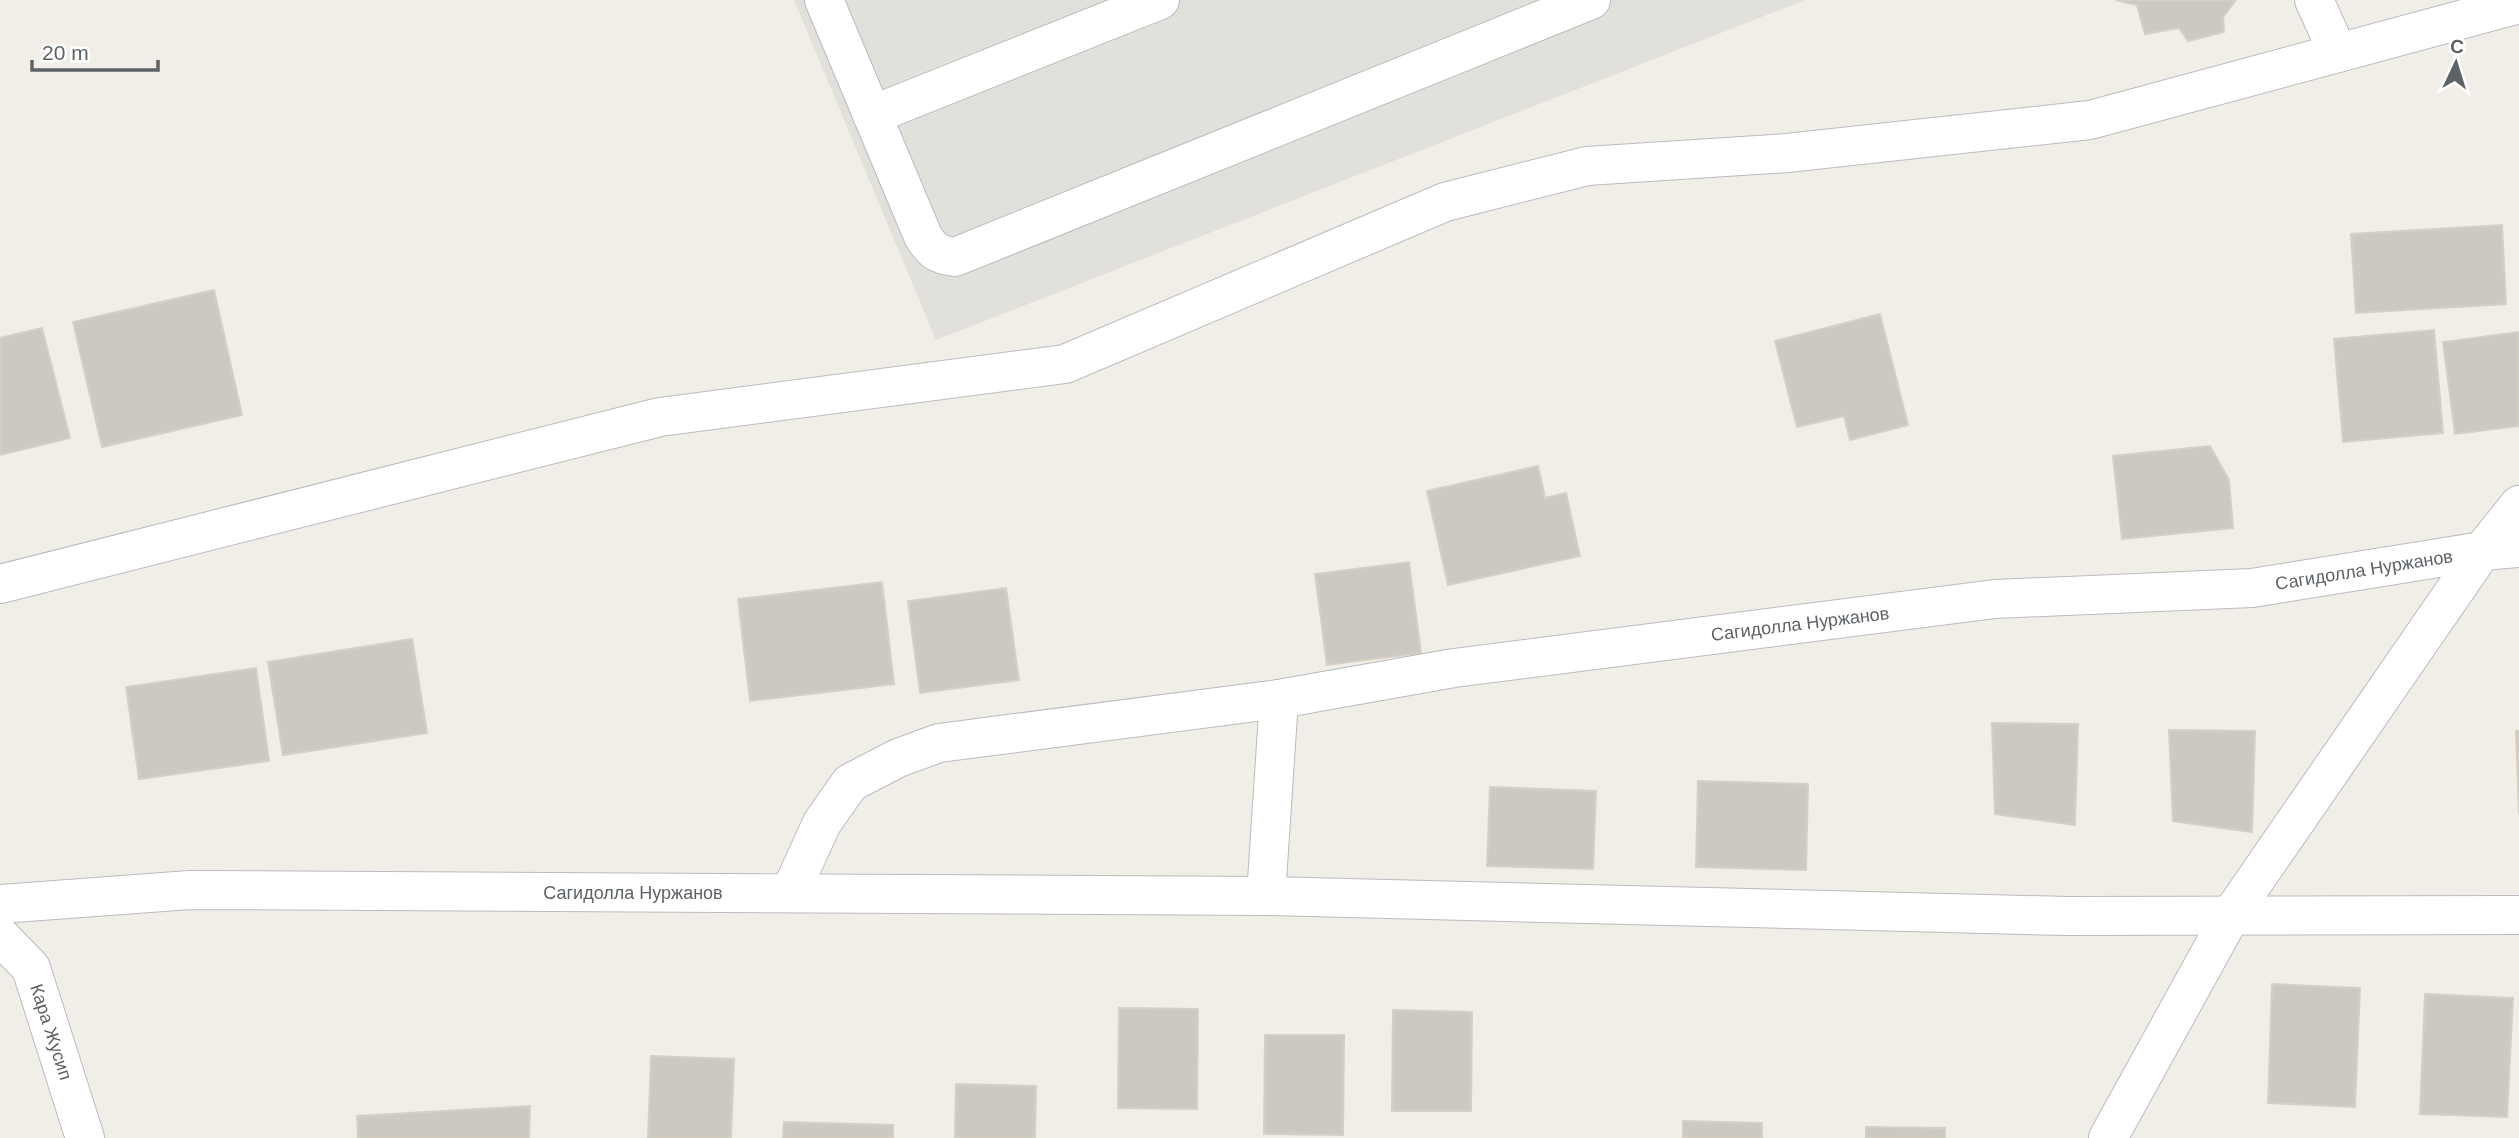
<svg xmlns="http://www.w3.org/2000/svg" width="2519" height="1138" font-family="Arial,sans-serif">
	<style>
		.industrial { fill: #e1e0da }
		.building { fill: #ccc9c3; stroke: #d6d0c4; stroke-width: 2 }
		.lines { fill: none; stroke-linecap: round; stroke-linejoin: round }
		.minor-casing { stroke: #b8bcc0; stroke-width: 40 }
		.minor { stroke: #fff; stroke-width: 38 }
		.labels { text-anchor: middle; stroke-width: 5; stroke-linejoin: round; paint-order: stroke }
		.street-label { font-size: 18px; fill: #5d6267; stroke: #fff }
	</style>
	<rect width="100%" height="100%" fill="#f0eee6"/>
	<path class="industrial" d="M794 0H1805L936 340Z"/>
	<g class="building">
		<path d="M2116 0H2236L2223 17 2224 32 2188 41 2179 28 2145 34 2137 5Z"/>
		<path d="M2502 225 2506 304 2356 313 2351 234Z"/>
		<path d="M214 290 242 415 102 447 73 322Z"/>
		<path d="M1880 314 1908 425 1850 440 1844 416 1797 427 1775 341Z"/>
		<path d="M42 328 70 438 0 455V338Z"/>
		<path d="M2434 330 2443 433 2343 442 2334 339Z"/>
		<path d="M2519 332V426L2455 434 2443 342Z"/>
		<path d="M2210 446 2229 480 2233 528 2122 539 2113 456Z"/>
		<path d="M1538 466 1545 498 1566 493 1580 556 1448 585 1427 491Z"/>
		<path d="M1409 562 1421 653 1327 665 1315 574Z"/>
		<path d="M882 582 894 684 750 701 738 599Z"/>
		<path d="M1006 588 1019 680 920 693 908 601Z"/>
		<path d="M412 639 427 733 283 755 268 662Z"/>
		<path d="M256 668 269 761 139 779 126 687Z"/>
		<path d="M1992 723 2078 724 2075 825 1995 814Z"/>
		<path d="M2169 730 2255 731 2252 832 2173 821Z"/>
		<path d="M2516 731H2519V814Z"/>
		<path d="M1698 781 1808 784 1806 870 1696 867Z"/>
		<path d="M1490 787 1596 791 1593 869 1487 866Z"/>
		<path d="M2272 984 2360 988 2355 1107 2268 1103Z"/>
		<path d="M2425 994 2513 998 2507 1117 2420 1114Z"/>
		<path d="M1119 1008 1198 1009 1197 1109 1118 1108Z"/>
		<path d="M1393 1010 1472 1012 1471 1111H1392Z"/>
		<path d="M1265 1035H1344L1343 1135 1264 1134Z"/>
		<path d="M651 1056 734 1059 731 1138H648Z"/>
		<path d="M956 1084 1036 1086 1035 1138H955Z"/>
		<path d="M530 1106 529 1138H358L357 1116Z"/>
		<path d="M1683 1121 1762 1123V1138H1683Z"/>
		<path d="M784 1122 893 1125V1138H783Z"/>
		<path d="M1866 1127 1945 1128V1138H1866Z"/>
	</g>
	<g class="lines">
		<defs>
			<g id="minor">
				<path d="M824 0 923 236C932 251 938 255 955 257L1591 0"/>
				<path d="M2314 0 2338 53"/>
				<path d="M872 115 1160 0"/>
				<path d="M0 584 660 417 1065 364 1445 202 1587 166 1787 153 2090 120 2519 4"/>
				<path d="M790 893 822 823 850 783 898 758 939 743 1279 699"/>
				<path d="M1266 896 1279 699 1454 668 1995 599 2252 588 2482 551 2519 548"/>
				<path d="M0 904 190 890 1266 896 2067 916 2519 915"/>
				<path d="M0 936 31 968 85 1138"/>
				<path d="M2108 1138 2231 915 2482 551 2519 505"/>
			</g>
		</defs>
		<use href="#minor" class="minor-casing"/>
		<use href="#minor" class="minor"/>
	</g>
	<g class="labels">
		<g class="street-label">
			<text transform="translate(2364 570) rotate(-9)" y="6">Сагидолла Нуржанов</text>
			<text transform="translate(1800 624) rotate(-7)" y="6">Сагидолла Нуржанов</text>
			<text x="633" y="899">Сагидолла Нуржанов</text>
			<text transform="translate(51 1032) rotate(72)" y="6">Кара Жусип</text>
		</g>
	</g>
	<g transform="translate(2456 63) rotate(4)" stroke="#ffffff" stroke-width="5" paint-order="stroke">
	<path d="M0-5L12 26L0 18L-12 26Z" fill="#5d6267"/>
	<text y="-10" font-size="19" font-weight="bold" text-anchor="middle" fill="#5d6267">С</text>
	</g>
	<path d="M32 60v10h126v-10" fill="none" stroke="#5d6267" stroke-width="3.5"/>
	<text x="42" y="60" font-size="21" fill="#5d6267" stroke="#ffffff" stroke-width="5" paint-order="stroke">20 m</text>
</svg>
